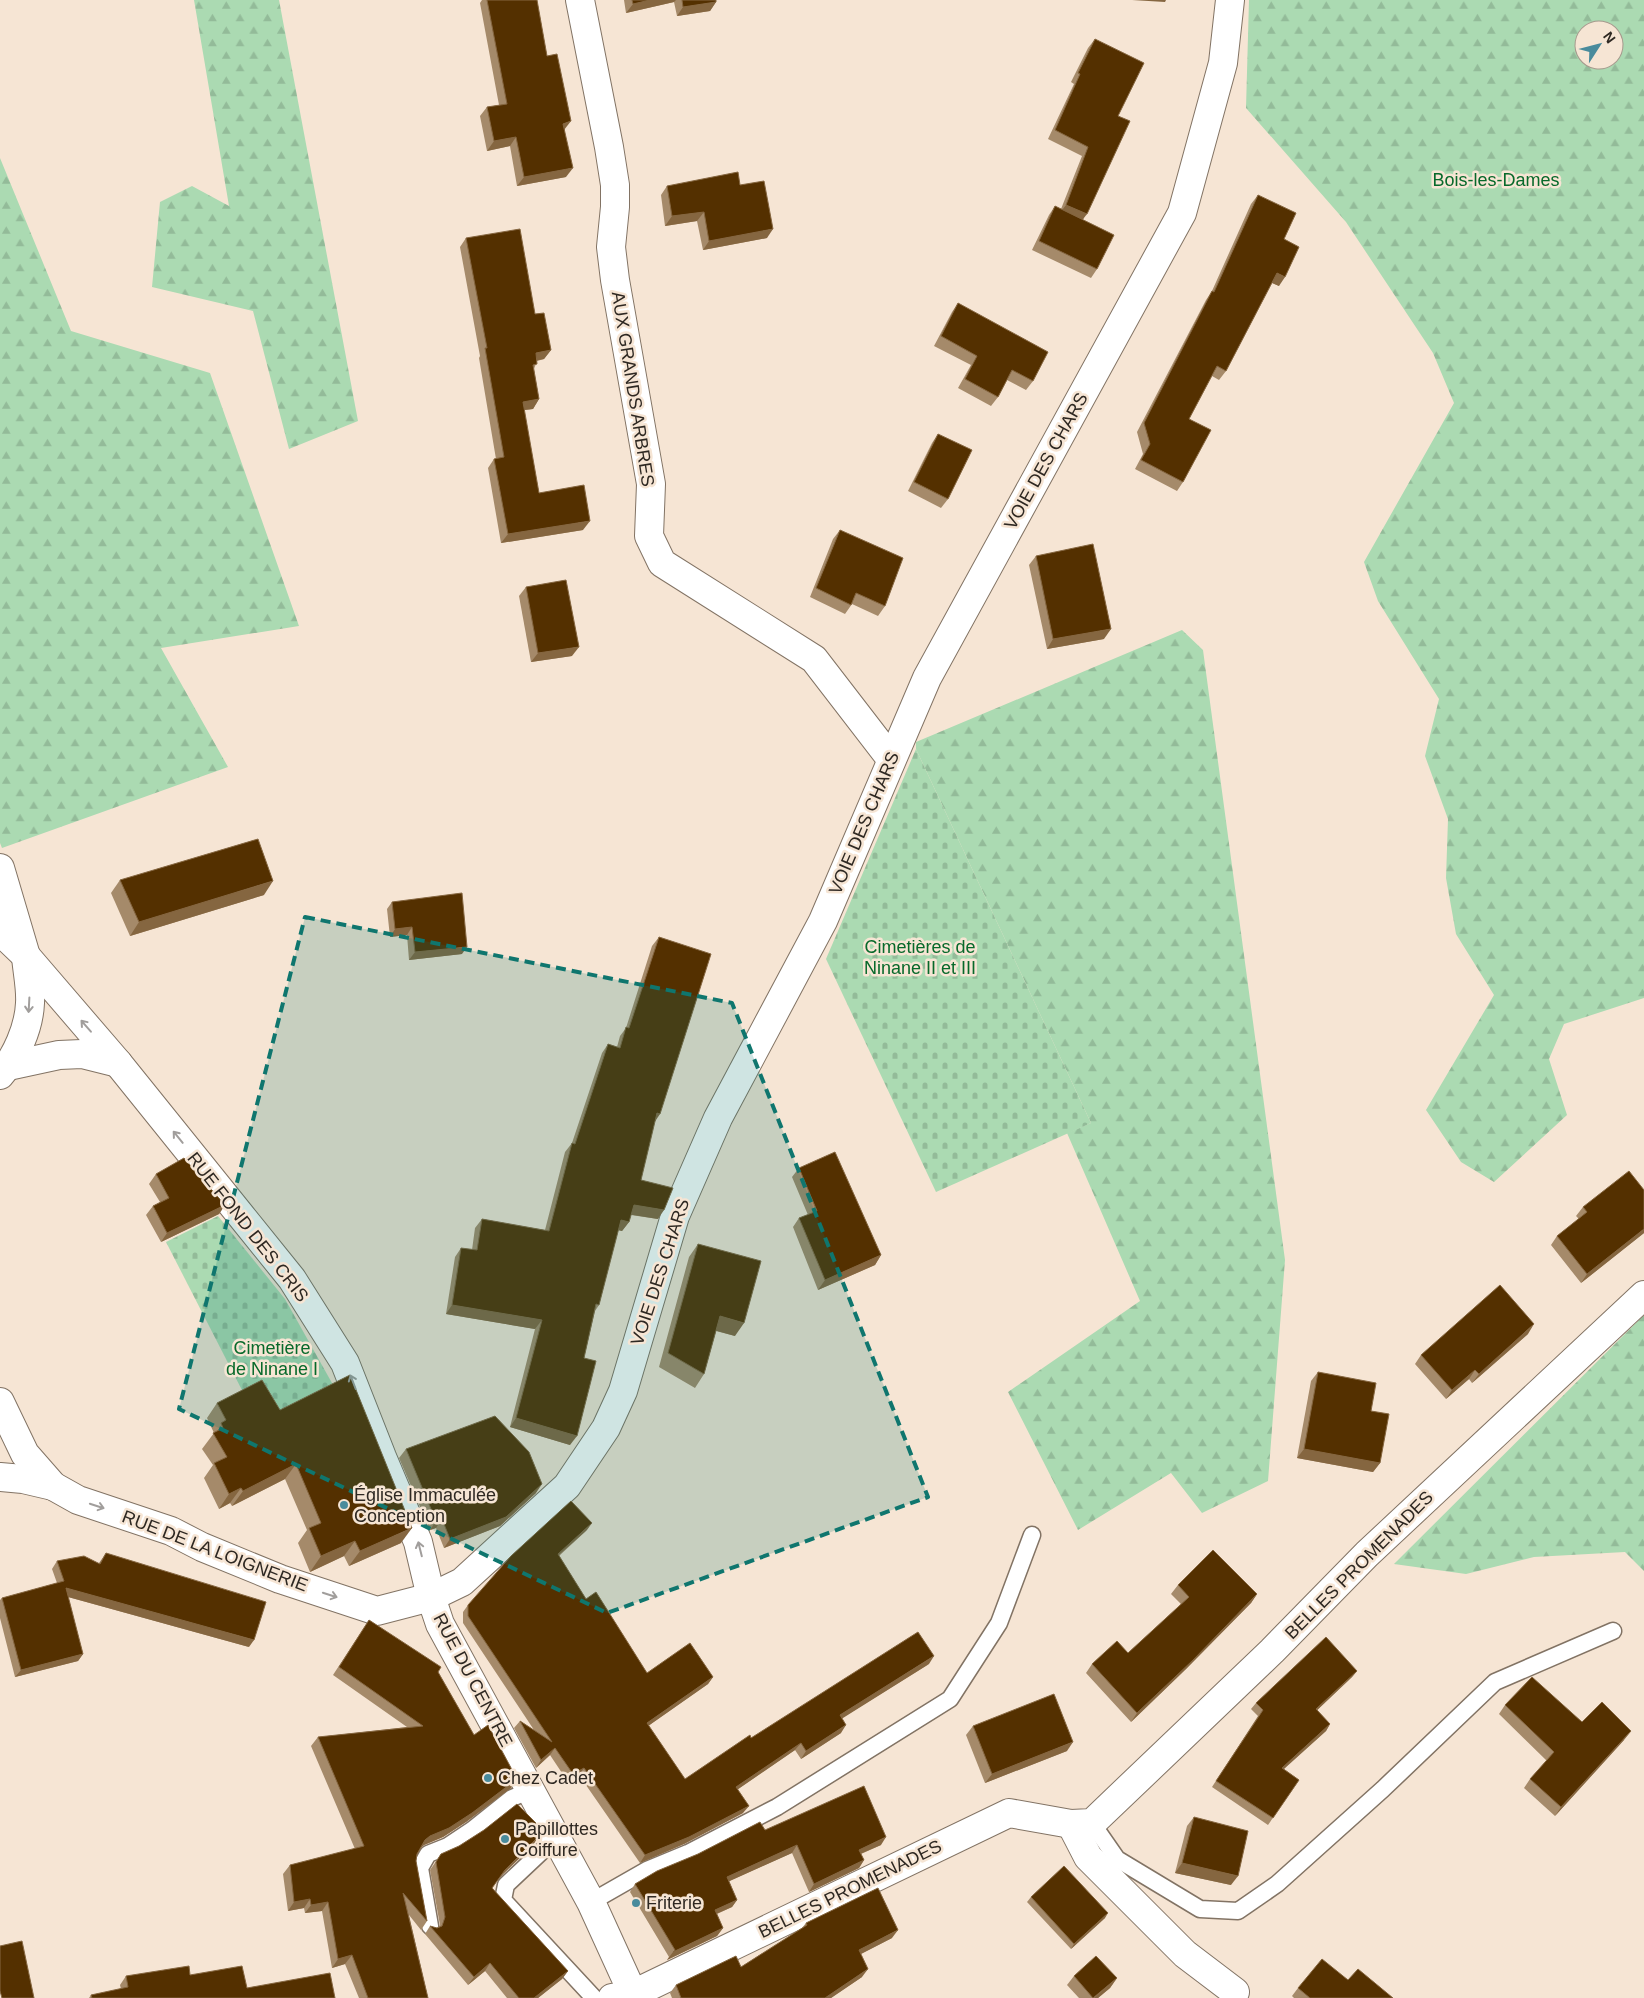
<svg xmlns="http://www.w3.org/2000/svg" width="1644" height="1998" font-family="Arial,sans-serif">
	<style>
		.forest { fill: url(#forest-firs); fill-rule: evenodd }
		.cemetery { fill: url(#cemetery-stones) }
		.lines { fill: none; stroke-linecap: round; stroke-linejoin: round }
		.service-casing { stroke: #827364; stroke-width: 19 }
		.minor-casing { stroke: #827364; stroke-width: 30 }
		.tertiary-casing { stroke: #827364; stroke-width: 30 }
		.service { stroke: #fff; stroke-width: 16 }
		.minor { stroke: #fff; stroke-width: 28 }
		.tertiary { stroke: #fff; stroke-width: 28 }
		.wall { fill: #a58a6a }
		.shaded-wall { fill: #856640 }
		.building { fill: #543000; stroke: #856640 }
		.oneway { stroke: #a19e9c }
		.marked { fill: #0f766e; fill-opacity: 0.2; stroke: #0f766e; stroke-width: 4; stroke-dasharray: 10 6; stroke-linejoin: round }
		.poi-dot { fill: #498b9c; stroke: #f6e5d4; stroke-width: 2 }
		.labels { text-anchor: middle; stroke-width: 5; stroke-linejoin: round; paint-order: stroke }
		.park-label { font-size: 18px; fill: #07692a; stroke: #f6e5d4 }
		.street-label { font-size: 18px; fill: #2e2822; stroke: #f6e5d4 }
		.poi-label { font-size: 18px; fill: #2e2822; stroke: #f6e5d4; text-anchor: start }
	</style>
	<defs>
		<pattern id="forest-firs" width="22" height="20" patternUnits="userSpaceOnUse" patternTransform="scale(1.25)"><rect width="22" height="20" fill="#abdab2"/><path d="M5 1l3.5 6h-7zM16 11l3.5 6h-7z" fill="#93bb99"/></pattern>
		<pattern id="cemetery-stones" width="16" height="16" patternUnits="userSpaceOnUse" patternTransform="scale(1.25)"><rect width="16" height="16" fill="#abdab2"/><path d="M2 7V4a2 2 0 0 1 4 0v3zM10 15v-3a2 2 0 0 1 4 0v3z" fill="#93bb99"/></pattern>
	</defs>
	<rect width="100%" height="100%" fill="#f6e5d4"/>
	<g class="forest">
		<path d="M194 0H279L358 421 289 449 253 311 152 287 160 202 192 186 229 206Z"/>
		<path d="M1249 0H1644V998L1564 1024 1549 1059 1567 1115 1494 1182 1461 1162 1426 1110 1494 995 1456 934 1446 878 1448 819 1425 756 1439 699 1378 601 1364 562 1454 403 1433 353 1346 222 1246 108ZM1584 30H1614V60H1584Z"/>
		<path d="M0 158 71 331 210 373 299 626 161 648 228 767 2 848 0 843Z"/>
		<path d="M1182 630 1203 650 1285 1260 1268 1481 1202 1513 1171 1473 1078 1530 1008 1392 1140 1301 1067 1133 1091 1123 916 749V742Z"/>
		<path d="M1644 1315V1571L1625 1552 1534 1557 1466 1574 1394 1564Z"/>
	</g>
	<g class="cemetery">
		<path d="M916 749 1091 1123 936 1192 826 959Z"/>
		<path d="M218 1216 285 1299 337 1392 269 1425 246 1398 166 1242Z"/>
	</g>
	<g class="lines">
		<defs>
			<g id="service">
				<path d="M1092 1823 1117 1859 1200 1909 1238 1911 1277 1884 1383 1789 1495 1682 1613 1631"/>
				<path d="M557 1837 506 1885 503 1900 594 1998"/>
				<path d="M591 1902 647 1870 688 1853 777 1807 950 1699 999 1623 1032 1535"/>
				<path d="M430 1926 420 1868 428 1854 448 1846 472 1830 512 1798 531 1790"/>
			</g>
			<g id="minor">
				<path d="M580 0 609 147 615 185V207L611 247 615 280 651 484 649 536 662 563 814 659 891 759"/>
				<path d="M0 868 26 956"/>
				<path d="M0 1477 23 1479 53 1486"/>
				<path d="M431 1597 462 1582 567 1486 606 1428 623 1391 675 1216 718 1118 823 921 927 678 1182 213 1223 63 1230 0"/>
				<path d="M1071 1824 1088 1857 1185 1954 1235 1992"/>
				<path d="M635 1998 633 1994 1009 1813 1071 1824 1092 1823 1272 1651 1367 1554 1644 1295"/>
			</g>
			<g id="tertiary">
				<path d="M0 931 26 956 118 1063 242 1217 292 1279 345 1363 382 1457 418 1542 431 1597 440 1624 591 1902 633 1994 612 1998"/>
				<path d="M8 1066 59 1055 82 1054 118 1063"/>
				<path d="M0 1075C16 1057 29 1028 30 1003 31 988 27 971 26 956"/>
				<path d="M0 1402 25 1454 53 1486 78 1500 171 1531 202 1547 280 1579 377 1611 431 1597"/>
			</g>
		</defs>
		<use href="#service" class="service-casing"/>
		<use href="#minor" class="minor-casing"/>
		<use href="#tertiary" class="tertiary-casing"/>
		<use href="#service" class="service"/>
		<use href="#minor" class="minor"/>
		<use href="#tertiary" class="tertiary"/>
	</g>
	<g class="wall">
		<path d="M482 0H537L547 56 565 130 566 177 517 186 510 146 487 151 480 116 487 107 499 105 480 3Z"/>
		<path d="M624 0H716V2L710 11 677 16 674 2 626 13Z"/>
		<path d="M1095 39 1118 116 1083 220 1097 269 1091 278 1032 250 1049 215 1055 206 1061 209 1082 156 1048 139 1074 84 1071 82 1088 48Z"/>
		<path d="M740 185 767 238 703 250 697 221 665 226 661 195 667 186Z"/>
		<path d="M1258 195 1284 239 1279 286 1272 283 1226 371 1219 380 1212 376 1189 419 1183 482 1177 491 1135 469 1143 454 1137 432 1206 300 1212 291 1251 204Z"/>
		<path d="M466 238 535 314 551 350 544 359 537 361 534 369 539 399 533 409 524 410 539 493 583 530 501 543 488 468 494 459H496L479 358 480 356 460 247Z"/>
		<path d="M958 303 1033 381 1026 390 1007 380 998 397 991 406 958 388 971 365 934 346 952 312Z"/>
		<path d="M938 434 948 499 941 508 908 491 932 443Z"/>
		<path d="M840 530 885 606 878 616 852 604 845 614 810 597 833 539Z"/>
		<path d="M1036 556 1104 639 1047 649 1029 565Z"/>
		<path d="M526 587 572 656 531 662 519 596Z"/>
		<path d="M120 880 264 895 130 936 111 893Z"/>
		<path d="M392 902 462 954 409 960 407 935 390 937 387 909Z"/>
		<path d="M659 937 654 1122 641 1180 658 1219 631 1215 629 1222 622 1231 618 1230 599 1305 595 1311 584 1358 570 1445 510 1427 535 1329 446 1314 455 1257 461 1248 472 1250 475 1228 482 1219 545 1230 565 1152 572 1143 602 1053 608 1044 617 1047 620 1036 626 1028 652 946Z"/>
		<path d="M799 1168 881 1255 875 1265 818 1290 793 1227 799 1218 808 1215 792 1177Z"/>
		<path d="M156 1174 225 1205 219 1214 161 1242 146 1215 153 1206 160 1202 149 1184Z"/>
		<path d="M1583 1207 1644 1233 1581 1283 1551 1245 1557 1236 1579 1219 1576 1216Z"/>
		<path d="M698 1244 735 1336 716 1331 704 1374 695 1388 659 1367 689 1257Z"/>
		<path d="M1528 1334 1472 1383 1469 1379 1446 1399 1415 1364 1421 1355Z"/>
		<path d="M1318 1372 1371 1411 1380 1463 1373 1472 1297 1458 1311 1381Z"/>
		<path d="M217 1403 280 1410 401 1543 349 1566 344 1556 310 1572 298 1543 307 1530 285 1479 232 1506 230 1503 219 1509 204 1478 213 1465 202 1449 214 1433 207 1418Z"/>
		<path d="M406 1449 536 1493 500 1526 444 1548 436 1528 430 1530 399 1458Z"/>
		<path d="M587 1530 559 1556 586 1599 647 1673 713 1677 708 1684 648 1726 685 1779 751 1738 929 1664 842 1718 841 1733 801 1759 795 1750 738 1789 743 1813 684 1844 640 1863 579 1775 568 1782 550 1755 536 1768 514 1728 520 1721 534 1730 463 1623V1612L468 1605Z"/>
		<path d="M106 1553 249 1647 68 1597 83 1654 78 1661 15 1677 0 1618V1600L2 1598 57 1583 52 1569 57 1561 99 1563Z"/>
		<path d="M1178 1585 1257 1594 1251 1603 1186 1669 1131 1722 1086 1673 1092 1664 1128 1653 1181 1604 1171 1594Z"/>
		<path d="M369 1620 438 1672 474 1735 517 1779 511 1788 466 1822 443 1837 424 1845 422 1847 417 1854 416 1861 427 1921 421 1930 409 1915 428 1998H359L345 1964 332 1968 322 1911 305 1913 304 1908 288 1911 283 1874 290 1865 355 1849 311 1746 318 1737 407 1727 333 1675Z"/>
		<path d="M1357 1671 1352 1677 1317 1710 1330 1724 1326 1731 1284 1769 1299 1780 1268 1825 1212 1787 1258 1716 1251 1709 1256 1703Z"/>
		<path d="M1505 1705 1624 1740 1555 1816 1524 1788 1530 1779 1547 1761 1499 1714Z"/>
		<path d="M973 1726 1067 1751 985 1783 966 1735Z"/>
		<path d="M1194 1817 1231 1885 1175 1873 1187 1826Z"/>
		<path d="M765 1830 881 1845 861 1854 864 1860 859 1868 809 1892 792 1853 729 1881 737 1900 732 1907 717 1914 723 1928 717 1936 667 1960 669 1957 630 1892 635 1884Z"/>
		<path d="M538 1837 533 1845 499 1878 492 1888 568 1971 562 1979 538 1998H507L485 1971 468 1985 425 1934 430 1926 437 1928 439 1927 440 1925 430 1870 441 1854Z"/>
		<path d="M1031 1897 1105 1918 1071 1949 1027 1902Z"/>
		<path d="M806 1923 892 1938 861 1954 862 1977 831 1998H672L670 1993 676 1985 741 1967 802 1928Z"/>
		<path d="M190 1975 247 1988 335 1998H89L91 1995 121 1989 120 1985 126 1976Z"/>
		<path d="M1074 1976 1117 1978 1110 1988 1098 1998H1079L1067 1985Z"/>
		<path d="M1348 1980 1393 1998H1294L1292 1996 1298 1988Z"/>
	</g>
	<g class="shaded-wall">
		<path d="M650 0H676L674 2 626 13 633 4Z"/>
		<path d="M1132 0H1166L1165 2Z"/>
		<path d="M716 2 710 11 677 16 683 7Z"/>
		<path d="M571 121 564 130 563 124Z"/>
		<path d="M516 137 510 146 487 151 494 141Z"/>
		<path d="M573 168 566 177 517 186 524 177Z"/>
		<path d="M1066 205 1087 214 1080 223 1059 214Z"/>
		<path d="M704 212 697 221 665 226 672 216Z"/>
		<path d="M773 229 767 238 703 250 709 241Z"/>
		<path d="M1277 273 1285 277 1279 286 1270 282Z"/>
		<path d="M551 350 544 359 529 362 536 353Z"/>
		<path d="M539 399 533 409 516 411 523 402Z"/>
		<path d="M590 521 583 530 501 543 508 534Z"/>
		<path d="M1111 629 1104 639 1047 649 1053 639Z"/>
		<path d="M579 647 572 656 531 662 538 653Z"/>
		<path d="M273 881 264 895 130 936 139 922Z"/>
		<path d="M412 927 407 935 390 937 395 929Z"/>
		<path d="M467 947 462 954 409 960 415 952Z"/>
		<path d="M657 1113 660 1114 654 1123Z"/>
		<path d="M225 1205 219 1214 161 1242 167 1233Z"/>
		<path d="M634 1205 664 1210 658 1219 627 1214Z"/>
		<path d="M621 1220 629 1222 622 1231 614 1229Z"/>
		<path d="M1644 1229V1233L1581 1283 1587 1274Z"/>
		<path d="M881 1255 875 1265 818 1290 825 1280Z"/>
		<path d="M452 1305 542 1320 535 1329 446 1314Z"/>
		<path d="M720 1316 744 1323 735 1336 710 1329Z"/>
		<path d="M1534 1324 1528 1334 1472 1383 1479 1374Z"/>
		<path d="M1475 1370 1469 1379 1446 1399 1452 1390Z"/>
		<path d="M516 1418 577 1436 570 1445 510 1427Z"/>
		<path d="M1304 1449 1380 1463 1373 1472 1297 1458Z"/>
		<path d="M296 1464 285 1479 232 1506 243 1491Z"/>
		<path d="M542 1484 536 1493 500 1526 444 1548 450 1539Z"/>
		<path d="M241 1488 230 1503 219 1509 229 1494Z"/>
		<path d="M442 1519 436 1528 430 1530 436 1521Z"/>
		<path d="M592 1523 587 1530 552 1561 558 1554Z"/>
		<path d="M412 1528 401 1543 349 1566 360 1551Z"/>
		<path d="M355 1541 344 1556 310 1572 321 1556Z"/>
		<path d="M66 1588 254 1640 249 1647 61 1595Z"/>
		<path d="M1257 1594 1251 1603 1186 1669 1131 1722 1137 1713Z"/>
		<path d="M83 1654 78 1661 15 1677 21 1670Z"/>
		<path d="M934 1656 929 1664 835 1723 840 1715Z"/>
		<path d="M1357 1671 1352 1677 1311 1716 1316 1709Z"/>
		<path d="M713 1677 708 1684 641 1731 647 1723Z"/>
		<path d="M1330 1724 1326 1731 1277 1775 1282 1768Z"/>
		<path d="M846 1725 841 1733 801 1759 806 1751Z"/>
		<path d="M1631 1731 1624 1740 1555 1816 1561 1807Z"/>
		<path d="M1073 1742 1067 1751 985 1783 992 1774Z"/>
		<path d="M801 1743 795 1750 731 1794 736 1787Z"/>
		<path d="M555 1748 550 1755 536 1768 541 1760Z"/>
		<path d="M584 1768 579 1775 568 1782 573 1774Z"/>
		<path d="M517 1779 511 1788 466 1822 443 1837 424 1845 419 1849 425 1840 430 1836Z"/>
		<path d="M749 1806 743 1813 684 1844 640 1863 645 1855Z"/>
		<path d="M538 1837 533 1845 499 1878 505 1870Z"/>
		<path d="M886 1837 881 1845 853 1857 859 1850Z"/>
		<path d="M797 1845 792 1853 721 1885 727 1877Z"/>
		<path d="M864 1860 859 1868 809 1892 814 1884Z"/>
		<path d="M1182 1863 1238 1876 1231 1885 1175 1873Z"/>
		<path d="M310 1899 304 1908 288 1911 294 1902Z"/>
		<path d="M737 1900 732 1907 709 1917 715 1910Z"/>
		<path d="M328 1902 322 1911 305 1913 311 1905Z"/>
		<path d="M1108 1913 1105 1918 1071 1949 1074 1944Z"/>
		<path d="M723 1928 717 1936 667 1960 673 1952Z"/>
		<path d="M898 1930 892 1938 853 1958 859 1950Z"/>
		<path d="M352 1955 345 1964 332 1968 338 1959Z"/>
		<path d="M490 1963 485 1971 468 1985 474 1977Z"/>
		<path d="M868 1969 862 1977 831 1998H825Z"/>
		<path d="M568 1971 562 1979 538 1998H534Z"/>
		<path d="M1117 1978 1110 1988 1098 1998H1094Z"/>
	</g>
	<g class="building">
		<path d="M487 0H537L547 56 557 54 571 121 563 124 573 168 524 177 516 137 494 141 487 107 507 104Z"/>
		<path d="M632 0H650L633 4Z"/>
		<path d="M682 0H716V2L683 7Z"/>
		<path d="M1095 39 1144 63 1118 116 1130 121 1087 214 1066 205 1088 147 1055 130 1080 74 1078 73Z"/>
		<path d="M738 172 740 185 764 181 773 229 709 241 704 212 672 216 667 186Z"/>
		<path d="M1258 195 1296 213 1284 239 1299 247 1285 277 1277 273 1226 371 1217 366 1189 419 1211 430 1183 482 1141 460 1150 444 1144 423 1212 291 1214 292Z"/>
		<path d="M1055 206 1114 235 1097 269 1039 241Z"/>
		<path d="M520 229 535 314 544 313 551 350 536 353 537 364 533 365 539 399 523 402 539 493 584 485 590 521 508 534 494 459 504 457 485 348H487L466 238Z"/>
		<path d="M958 303 1048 352 1033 381 1012 370 998 397 965 379 977 356 941 336Z"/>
		<path d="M938 434 972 450 948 499 914 482Z"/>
		<path d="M840 530 903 558 885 606 856 593 851 605 816 588Z"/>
		<path d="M1093 544 1111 629 1053 639 1036 556Z"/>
		<path d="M566 580 579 647 538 653 526 587Z"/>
		<path d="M258 839 273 881 139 922 120 880Z"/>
		<path d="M462 893 467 947 415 952 412 927 395 929 392 902Z"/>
		<path d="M659 937 711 954 660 1114 657 1113 641 1180 673 1188 664 1210 634 1205 629 1222 621 1220 599 1305 596 1304 584 1358 596 1361 577 1436 516 1418 542 1320 452 1305 461 1248 477 1250 482 1219 549 1231 572 1143 575 1144 608 1044 620 1048 626 1027 629 1028Z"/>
		<path d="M835 1152 881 1255 825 1280 799 1218 817 1211 799 1168Z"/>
		<path d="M184 1158 225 1205 167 1233 153 1206 169 1198 156 1174Z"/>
		<path d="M1629 1171 1644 1190V1229L1587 1274 1557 1236 1587 1212 1583 1207Z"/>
		<path d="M698 1244 761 1261 744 1323 720 1316 704 1374 668 1353Z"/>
		<path d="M1500 1285 1534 1324 1479 1374 1475 1370 1452 1390 1421 1355Z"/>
		<path d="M1318 1372 1376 1383 1371 1411 1389 1414 1380 1463 1304 1449Z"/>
		<path d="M350 1375 412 1528 360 1551 355 1541 321 1556 309 1528 321 1523 296 1464 243 1491 241 1488 229 1494 214 1463 227 1457 213 1433 223 1428 221 1423 226 1420 217 1403 262 1380 280 1410Z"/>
		<path d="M495 1416 529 1452 542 1484 506 1517 450 1539 442 1519 436 1521 406 1449Z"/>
		<path d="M571 1501 592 1523 558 1554 586 1599 596 1592 647 1673 690 1643 713 1677 647 1723 685 1779 750 1735 751 1738 918 1632 934 1656 840 1715 846 1725 806 1751 801 1743 736 1787 749 1806 689 1837 645 1855 584 1768 573 1774 555 1748 541 1760 520 1721 552 1742 468 1616V1605L511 1556Z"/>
		<path d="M1213 1550 1257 1594 1193 1660 1137 1713 1092 1664 1117 1641 1128 1653 1189 1597 1178 1585Z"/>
		<path d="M106 1553 266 1602 254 1640 66 1588 83 1654 21 1670 2 1598 64 1581 57 1561 84 1556 100 1564Z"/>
		<path d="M369 1620 441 1667 438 1672 474 1735 488 1725 517 1779 472 1813 449 1828 430 1836 425 1840 417 1854 416 1861 427 1921 403 1893 428 1998H368L352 1955 338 1959 328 1902 311 1905 310 1899 294 1902 290 1865 364 1846 318 1737 423 1726 339 1667Z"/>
		<path d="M1326 1637 1357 1671 1316 1709 1330 1724 1282 1768 1299 1780 1273 1818 1216 1781 1263 1710 1256 1703Z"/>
		<path d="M1532 1677 1582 1722 1602 1702 1631 1731 1561 1807 1530 1779 1554 1752 1505 1705Z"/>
		<path d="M1054 1694 1073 1742 992 1774 973 1726Z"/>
		<path d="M864 1786 886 1837 859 1850 864 1860 814 1884 797 1845 727 1877 737 1900 715 1910 723 1928 673 1952 675 1950 635 1884 657 1871 698 1854 760 1822 765 1830Z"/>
		<path d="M517 1804 538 1825V1837L505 1870 492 1888 568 1971 534 1998H519L490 1963 474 1977 430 1926 437 1928 442 1926 445 1917 436 1862 441 1854 459 1846 484 1830Z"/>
		<path d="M1194 1817 1248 1831 1238 1876 1182 1863Z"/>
		<path d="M1064 1866 1108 1913 1074 1944 1031 1897Z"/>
		<path d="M878 1888 898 1930 859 1950 868 1969 825 1998H681L676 1985 736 1956 741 1967 807 1925 806 1923Z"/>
		<path d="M22 1941 34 1998H2L0 1991V1946Z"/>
		<path d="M1096 1956 1117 1978 1093 1998 1074 1976Z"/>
		<path d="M1322 1959 1348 1980 1358 1969 1393 1998H1310L1298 1988Z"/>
		<path d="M189 1966 190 1975 242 1966 247 1988 330 1973 335 1998H92L91 1995 128 1987 126 1976Z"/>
	</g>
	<defs><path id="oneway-shaft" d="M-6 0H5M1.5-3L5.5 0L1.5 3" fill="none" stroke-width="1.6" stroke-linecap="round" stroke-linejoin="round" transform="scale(1.25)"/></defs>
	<g class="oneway">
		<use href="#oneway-shaft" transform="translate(29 1005) rotate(93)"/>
		<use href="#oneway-shaft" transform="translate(86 1026) rotate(-131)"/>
		<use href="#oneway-shaft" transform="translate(178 1137) rotate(-129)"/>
		<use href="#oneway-shaft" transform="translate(353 1382) rotate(-111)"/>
		<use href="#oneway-shaft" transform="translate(97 1506) rotate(18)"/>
		<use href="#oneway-shaft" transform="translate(420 1549) rotate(-104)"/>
		<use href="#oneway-shaft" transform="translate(330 1595) rotate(18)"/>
	</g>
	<path class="marked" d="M305 917 732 1003 928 1497 607 1613 179 1409Z"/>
	<g class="poi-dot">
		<circle cx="344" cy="1505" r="5"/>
		<circle cx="488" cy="1778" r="5"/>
		<circle cx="505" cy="1839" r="5"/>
		<circle cx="636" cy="1903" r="5"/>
	</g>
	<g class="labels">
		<g class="park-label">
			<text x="1496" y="186">Bois-les-Dames</text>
			<text x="920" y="953">Cimetières de<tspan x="920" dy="21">Ninane II et III</tspan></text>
			<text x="272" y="1354">Cimetière<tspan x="272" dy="21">de Ninane I</tspan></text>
		</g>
		<g class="street-label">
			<text transform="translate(633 389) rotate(81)" y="6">AUX GRANDS ARBRES</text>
			<text transform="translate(1046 461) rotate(-61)" y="6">VOIE DES CHARS</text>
			<text transform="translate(864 823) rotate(-67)" y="6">VOIE DES CHARS</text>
			<text transform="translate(248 1227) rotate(52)" y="6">RUE FOND DES CRIS</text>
			<text transform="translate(660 1272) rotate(-72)" y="6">VOIE DES CHARS</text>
			<text transform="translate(215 1551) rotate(21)" y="6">RUE DE LA LOIGNERIE</text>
			<text transform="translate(1359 1565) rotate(-45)" y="6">BELLES PROMENADES</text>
			<text transform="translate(473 1680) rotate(62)" y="6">RUE DU CENTRE</text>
			<text transform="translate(850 1889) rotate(-26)" y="6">BELLES PROMENADES</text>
		</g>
		<g class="poi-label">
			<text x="354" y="1501">Église Immaculée<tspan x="354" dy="21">Conception</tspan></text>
			<text x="498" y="1784">Chez Cadet</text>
			<text x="515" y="1835">Papillottes<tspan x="515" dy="21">Coiffure</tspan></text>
			<text x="646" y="1909">Friterie</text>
		</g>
	</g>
	<g transform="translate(1599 45) rotate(54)"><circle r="24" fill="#f6e5d4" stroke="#a6998d"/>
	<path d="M0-4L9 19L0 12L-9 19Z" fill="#498b9c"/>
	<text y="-8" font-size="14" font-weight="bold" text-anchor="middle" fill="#2e2822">N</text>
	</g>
</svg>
